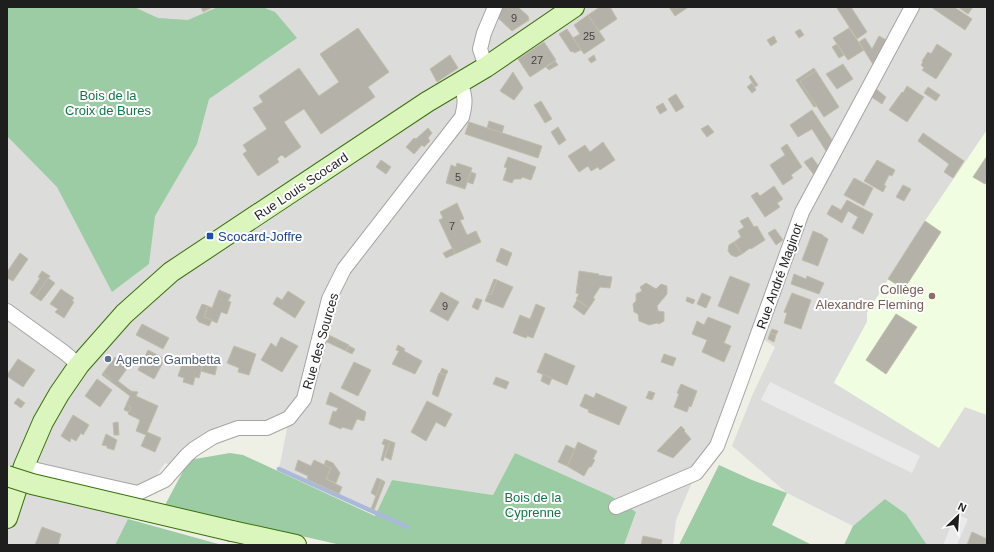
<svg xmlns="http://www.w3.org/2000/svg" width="994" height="552" font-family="Helvetica,sans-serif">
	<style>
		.residential { fill: #dcdcdb }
		.education { fill: #f0fde0 }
		.forest { fill: #9ccca3 }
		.parking { fill: #eaeaea }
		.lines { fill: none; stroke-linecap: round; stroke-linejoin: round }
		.stream { stroke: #a8b9da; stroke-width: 4.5 }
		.building { fill: #b4b2a8; stroke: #c0bda8 }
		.street-casing { stroke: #a5a5a5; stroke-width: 16 }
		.secondary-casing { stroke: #39700b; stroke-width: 22 }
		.street { stroke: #fff; stroke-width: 14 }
		.secondary { stroke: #daf6bc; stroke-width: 20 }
		.secondary-bridge-casing { stroke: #39700b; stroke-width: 22; stroke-linecap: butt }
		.secondary-bridge { stroke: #daf6bc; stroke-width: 20 }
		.transit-dot { fill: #1a4fb4; stroke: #fff; stroke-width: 1.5 }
		.education-dot { fill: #8d6e63; stroke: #fff; stroke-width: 1.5 }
		.service-dot { fill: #5c6f8a; stroke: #fff; stroke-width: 1.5 }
		.labels { text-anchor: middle; stroke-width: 4; stroke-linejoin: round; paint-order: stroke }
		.number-label { font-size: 11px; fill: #444340 }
		.park-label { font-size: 13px; fill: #117847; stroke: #fff }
		.street-label { font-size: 13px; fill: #1e1e1e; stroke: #fff }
		.transit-label { font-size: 13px; fill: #164399; stroke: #fff; text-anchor: start }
		.education-label { font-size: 13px; fill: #785e54; stroke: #fff; text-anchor: end }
		.service-label { font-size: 13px; fill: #4e5e75; stroke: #fff; text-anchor: start }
	</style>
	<rect width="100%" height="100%" fill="#eeefe5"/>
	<path class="residential" d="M7 7H987V130L925 221 867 313V322L834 382 965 407 987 415V545H927L906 514 885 499 853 526 787 493 732 446 752 396 775 347 758 336 738 389 696 473 676 520 673 545H624L636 512 611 496 515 453 493 495 392 480 377 513 279 469 289 418 238 428 177 467 165 463 128 519 115 545H7Z"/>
	<path class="education" d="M987 130V415L965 407 939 448 834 383 867 322V313L925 221Z"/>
	<g class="forest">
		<path d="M7 7H134L158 18 188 20 218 7H262L275 12 297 38 209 99 197 144 155 216 149 264 112 292 57 187 7 136Z"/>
		<path d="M230 453 243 455 375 516 392 480 493 495 515 453 611 496 636 512 624 545H341L165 505 189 460Z"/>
		<path d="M719 465 752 480 787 493 772 525 812 545H679Z"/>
		<path d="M885 499 906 514 927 545H844L853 526Z"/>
		<path d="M128 519 222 545H115Z"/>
	</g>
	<g class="parking">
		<path d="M770 382 920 456 912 473 761 400Z"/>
		<path d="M956 514 968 519 957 545H943Z"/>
	</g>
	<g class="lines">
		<path class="stream" d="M279 469 407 527"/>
	</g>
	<g class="building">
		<path d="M201 7H211V8L203 12Z"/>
		<path d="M502 7H518L528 16 529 20 512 31 497 17Z"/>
		<path d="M600 7H610L617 19 599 31 588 15Z"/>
		<path d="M669 7H687V8L675 16Z"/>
		<path d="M839 7H851L867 32 857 39 837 8Z"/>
		<path d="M931 7H954L972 19 965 30Z"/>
		<path d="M958 7H973L968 14Z"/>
		<path d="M588 15 605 40 584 54 573 38 580 34 574 25Z"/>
		<path d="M358 28 389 72 368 87 375 97 321 134 304 109 284 122 301 147 285 158 282 155 280 156 277 159 279 162 258 176 243 154 247 151 243 145 267 129 253 108 263 102 259 96 299 68 319 96 339 82 320 54Z"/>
		<path d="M849 28 864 50 848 60 833 38Z"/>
		<path d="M567 29 581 50 574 53 573 51 571 52 559 34Z"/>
		<path d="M800 29 804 35 799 38 795 32Z"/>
		<path d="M774 36 777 42 771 46 767 40Z"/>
		<path d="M879 36 888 41 874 66 859 42 865 38 872 49Z"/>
		<path d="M544 42 556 60 530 77 518 59Z"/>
		<path d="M837 44 844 55 839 58 832 47Z"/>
		<path d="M937 44 952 54 936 79 922 70 924 68 921 65 923 62 922 61 928 52 931 54Z"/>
		<path d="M450 55 458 68 437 82 430 69Z"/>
		<path d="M594 55 596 60 591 63 588 59Z"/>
		<path d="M555 61 558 65 549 70 546 67Z"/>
		<path d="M843 64 853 79 837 89 826 74Z"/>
		<path d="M814 68 816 71 800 81 817 106 814 107 796 80Z"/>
		<path d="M816 71 839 107 824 117 800 81Z"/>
		<path d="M513 72 523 88 514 100 500 91Z"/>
		<path d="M751 75 758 85 755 87 749 77Z"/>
		<path d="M752 83 756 90 752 93 747 87Z"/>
		<path d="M907 86 924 97 907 122 889 110 902 92 903 93Z"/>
		<path d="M928 87 940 95 936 101 924 93Z"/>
		<path d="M875 88 886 97 882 104 870 96Z"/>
		<path d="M676 94 684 107 676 112 668 99Z"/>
		<path d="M541 101 552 119 545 123 534 105Z"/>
		<path d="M663 103 667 110 660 114 656 107Z"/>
		<path d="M812 110 832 140 826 151 812 129 798 137 790 125Z"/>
		<path d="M489 121 504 126 502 133 487 128Z"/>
		<path d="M469 122 542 146 538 158 465 134Z"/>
		<path d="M708 125 714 132 707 137 701 129Z"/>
		<path d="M558 127 566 140 559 145 551 132Z"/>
		<path d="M428 128 432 133 428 138 430 141 424 147 422 145 414 154 406 147 414 138 416 139Z"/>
		<path d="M923 133 964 161 953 178 944 172 949 164 918 141Z"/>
		<path d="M603 142 615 160 600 170 598 167 591 171 588 166 579 172 568 156 585 145 590 152Z"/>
		<path d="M787 144 802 167 791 175 793 178 783 185 770 165 785 155 781 148Z"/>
		<path d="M987 154V181L985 184 973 177 987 156 986 155Z"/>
		<path d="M508 157 536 167 531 180 522 177 521 179H514L512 183 503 180 507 168 504 167Z"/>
		<path d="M812 157 819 167 814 175 804 162Z"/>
		<path d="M381 160 391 167 386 174 376 167Z"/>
		<path d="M877 160 895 170 892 176 889 175 884 185 886 186 883 192 864 181Z"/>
		<path d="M457 163 472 168 465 189 446 183 451 165 456 167Z"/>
		<path d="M471 172 476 174 473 184 467 182Z"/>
		<path d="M854 178 873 188 864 206 844 195Z"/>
		<path d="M903 185 911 189 904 201 896 197Z"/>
		<path d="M774 186 783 199 777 203 780 207 765 217 751 196 757 192 760 196Z"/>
		<path d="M847 200 873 214 863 234 852 228 858 217 848 211 842 223 827 214 832 205 841 210Z"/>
		<path d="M457 203 464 219 460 220 467 235 476 231 481 242 455 254 439 220 443 218 440 212Z"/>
		<path d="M748 217 754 227 757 226 765 240 751 249 750 248 742 254 734 242 741 237 738 231 744 227 740 221Z"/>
		<path d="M925 221 941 232 904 289 888 279Z"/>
		<path d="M775 229 783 240 776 245 768 233Z"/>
		<path d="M813 231 823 235V236L828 239 818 266 802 260Z"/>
		<path d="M734 242 742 254 736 257 731 255 728 251 729 245Z"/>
		<path d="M453 248 455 254 446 258 443 253Z"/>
		<path d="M501 248 512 253 507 266 496 261Z"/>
		<path d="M20 253 28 259 13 281 7 278V272Z"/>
		<path d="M42 271 50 276 35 297 30 293 40 278 38 277Z"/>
		<path d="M579 271 599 274 598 275 612 277 610 288 600 287 593 298 595 299 589 308 576 299 579 294 576 293Z"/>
		<path d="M794 274 806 279 807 276 824 283 819 294 791 284Z"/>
		<path d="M730 276 750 284 738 314 718 306Z"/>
		<path d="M48 278 55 283 41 301 35 297Z"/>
		<path d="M494 279 497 280 491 295 488 294Z"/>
		<path d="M497 280 513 287 503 308 485 301 488 294 491 295Z"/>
		<path d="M646 283 656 289 661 284 667 286V294L657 306 658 311 664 312V321L659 324 657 323 649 325 639 321 638 314 634 312 633 304 636 301V294L642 291 640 287Z"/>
		<path d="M61 289 74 298 72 301 74 302 64 318 55 312 58 309 50 304Z"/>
		<path d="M219 290 231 295 228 301 231 302 227 314 221 312 217 323 204 317 208 306 212 308Z"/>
		<path d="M288 291 305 302 295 318 273 304 277 297 282 300Z"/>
		<path d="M441 292 459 302 448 321 430 311Z"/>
		<path d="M702 293 711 297 706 308 697 304Z"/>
		<path d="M792 293 811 300 801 329 784 323 787 313 784 312Z"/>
		<path d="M687 297 695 300 693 304 686 301Z"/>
		<path d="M476 298 482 300 478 310 472 307Z"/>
		<path d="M577 300 589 308 584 315 573 307Z"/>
		<path d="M202 304 208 306 204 317 212 320 209 326 199 322 196 318Z"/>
		<path d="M536 304 545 308 533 338 527 336 526 338 513 333 520 315 530 319Z"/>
		<path d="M896 314 917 327 886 374 866 360Z"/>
		<path d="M708 317 731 326 724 343 731 346 724 362 702 352 707 340 692 334 697 321 704 325Z"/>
		<path d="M142 324 169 338 163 349 136 335Z"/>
		<path d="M772 329 778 331 776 335 770 333Z"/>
		<path d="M770 333 776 335 774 342 768 339Z"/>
		<path d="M329 335 349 345 346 351 327 342Z"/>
		<path d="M281 337 298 346 282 372 261 360 271 343 276 347Z"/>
		<path d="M398 345 405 349 404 351 422 361 415 374 392 364 399 351 396 350Z"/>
		<path d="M234 346 256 354 249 375 238 372 239 368 227 363Z"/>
		<path d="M349 346 355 349 352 354 346 351Z"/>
		<path d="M148 350 165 359 154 379 138 370Z"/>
		<path d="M545 353 575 366 567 385 537 372Z"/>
		<path d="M664 354 676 358 673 366 661 362Z"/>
		<path d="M188 356 204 360 199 378 195 377 193 385 183 382 184 378 178 376 183 361 186 362Z"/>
		<path d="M115 357 125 363 126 370 118 381 131 391 138 392 136 396 158 406 147 432 161 438 155 452 141 446 146 435 136 431 140 420 128 414 131 407 126 405 130 396 110 381 111 379 103 373Z"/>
		<path d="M205 358 218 361 215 375 201 371Z"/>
		<path d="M18 359 35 370 23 387 7 376V375Z"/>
		<path d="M354 362 371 370 358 396 341 388Z"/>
		<path d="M442 368 448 371 446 375 440 373Z"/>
		<path d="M103 373 111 379 110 381 102 375Z"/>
		<path d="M439 373 446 375 438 397 432 394Z"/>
		<path d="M543 374 552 378 549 385 541 381Z"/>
		<path d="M496 377 509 382 506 389 493 384Z"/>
		<path d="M97 379 112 390 100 407 85 396Z"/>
		<path d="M681 384 697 391 691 407 689 406 687 412 674 407 679 394 677 393Z"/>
		<path d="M649 391 655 393 652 400 646 398Z"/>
		<path d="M330 392 366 412 364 421 357 419 352 430 342 427 341 429 329 424 333 411 336 412 338 408 326 404Z"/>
		<path d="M596 393 627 407 619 425 588 412 589 410 580 406 585 394 594 398Z"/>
		<path d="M18 398 25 403 21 408 14 403Z"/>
		<path d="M427 401 452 414 445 427 436 422 426 441 411 432Z"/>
		<path d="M126 405 131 407 129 412 124 410Z"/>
		<path d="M73 415 89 425 83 435 81 433 76 441 71 438 70 442 61 436Z"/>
		<path d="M118 422 119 435H114L113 423Z"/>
		<path d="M681 426 685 430 684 431 691 439 673 458 657 451Z"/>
		<path d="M106 434 117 440 114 450 107 448V446L102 445Z"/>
		<path d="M384 439 390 441 383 461 381 460 385 445 382 444Z"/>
		<path d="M390 441 395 443 391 460 385 457Z"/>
		<path d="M578 442 597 451 593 459 595 460 591 467H589L584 476 567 466Z"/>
		<path d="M566 445 575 449 567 466 558 462Z"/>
		<path d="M298 460 311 466 314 460 331 468 326 479 342 487 339 494 307 479 308 476 295 470Z"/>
		<path d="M326 460 333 463 340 473 336 483 326 479 331 468 324 465Z"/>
		<path d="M377 478 382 480 376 496 371 493Z"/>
		<path d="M382 480 385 482 374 510 371 509Z"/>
		<path d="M42 527 61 534 58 545H35Z"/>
		<path d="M972 532 987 539V545H967Z"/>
		<path d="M643 536 662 540 661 545H641Z"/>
	</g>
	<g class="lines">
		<defs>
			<g id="street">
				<path d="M486 67 480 49 484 33 495 7"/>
				<path d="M7 311 65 353 79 365"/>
				<path d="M24 466 37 470 102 485 138 493 165 480 187 455 194 449 213 437 238 428H267L289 418 304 399 329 299 344 269 462 117C466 101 465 98 461 83"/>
				<path d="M616 507 696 473 717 446 738 389 802 212 912 7"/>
			</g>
			<g id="secondary">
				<path d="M7 518 24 466 43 422 59 394 79 365 124 314 171 272 427 102 486 67 574 7"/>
				<path d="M232 531 296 545"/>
			</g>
		</defs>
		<use href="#street" class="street-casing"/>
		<use href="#secondary" class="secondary-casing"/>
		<use href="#street" class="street"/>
		<use href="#secondary" class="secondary"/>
		<defs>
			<path id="secondary-bridge" d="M7 476 32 484 232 531"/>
		</defs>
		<use href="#secondary-bridge" class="secondary-bridge-casing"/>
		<use href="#secondary-bridge" class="secondary-bridge"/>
	</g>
	<rect class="transit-dot" x="206" y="232" width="8" height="8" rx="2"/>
	<circle class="education-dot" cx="932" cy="296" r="4"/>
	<circle class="service-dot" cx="108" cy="359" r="4"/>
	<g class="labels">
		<g class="number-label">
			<text x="514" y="22">9</text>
			<text x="589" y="40">25</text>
			<text x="537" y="64">27</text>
			<text x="458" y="181">5</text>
			<text x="452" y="230">7</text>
			<text x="445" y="310">9</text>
		</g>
		<g class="park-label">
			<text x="108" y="100">Bois de la<tspan x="108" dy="15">Croix de Bures</tspan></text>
			<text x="533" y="502">Bois de la<tspan x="533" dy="15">Cyprenne</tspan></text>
		</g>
		<g class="street-label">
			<text transform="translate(301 186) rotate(-34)" y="5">Rue Louis Scocard</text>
			<text transform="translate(779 276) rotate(-70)" y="5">Rue André Maginot</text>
			<text transform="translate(320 341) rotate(-74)" y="5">Rue des Sources</text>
		</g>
		<g class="transit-label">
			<text x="218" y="241">Scocard-Joffre</text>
		</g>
		<g class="education-label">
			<text x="924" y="294">Collège<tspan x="924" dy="15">Alexandre Fleming</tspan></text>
		</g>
		<g class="service-label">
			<text x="116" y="364">Agence Gambetta</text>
		</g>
	</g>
	<rect width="994" height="552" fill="none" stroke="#1e1e1e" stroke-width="16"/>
	<g transform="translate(958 516) rotate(25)" stroke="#ffffff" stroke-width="3" paint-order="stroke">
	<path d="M0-3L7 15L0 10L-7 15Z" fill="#1e1e1e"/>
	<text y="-6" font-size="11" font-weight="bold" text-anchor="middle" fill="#1e1e1e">N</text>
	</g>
</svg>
